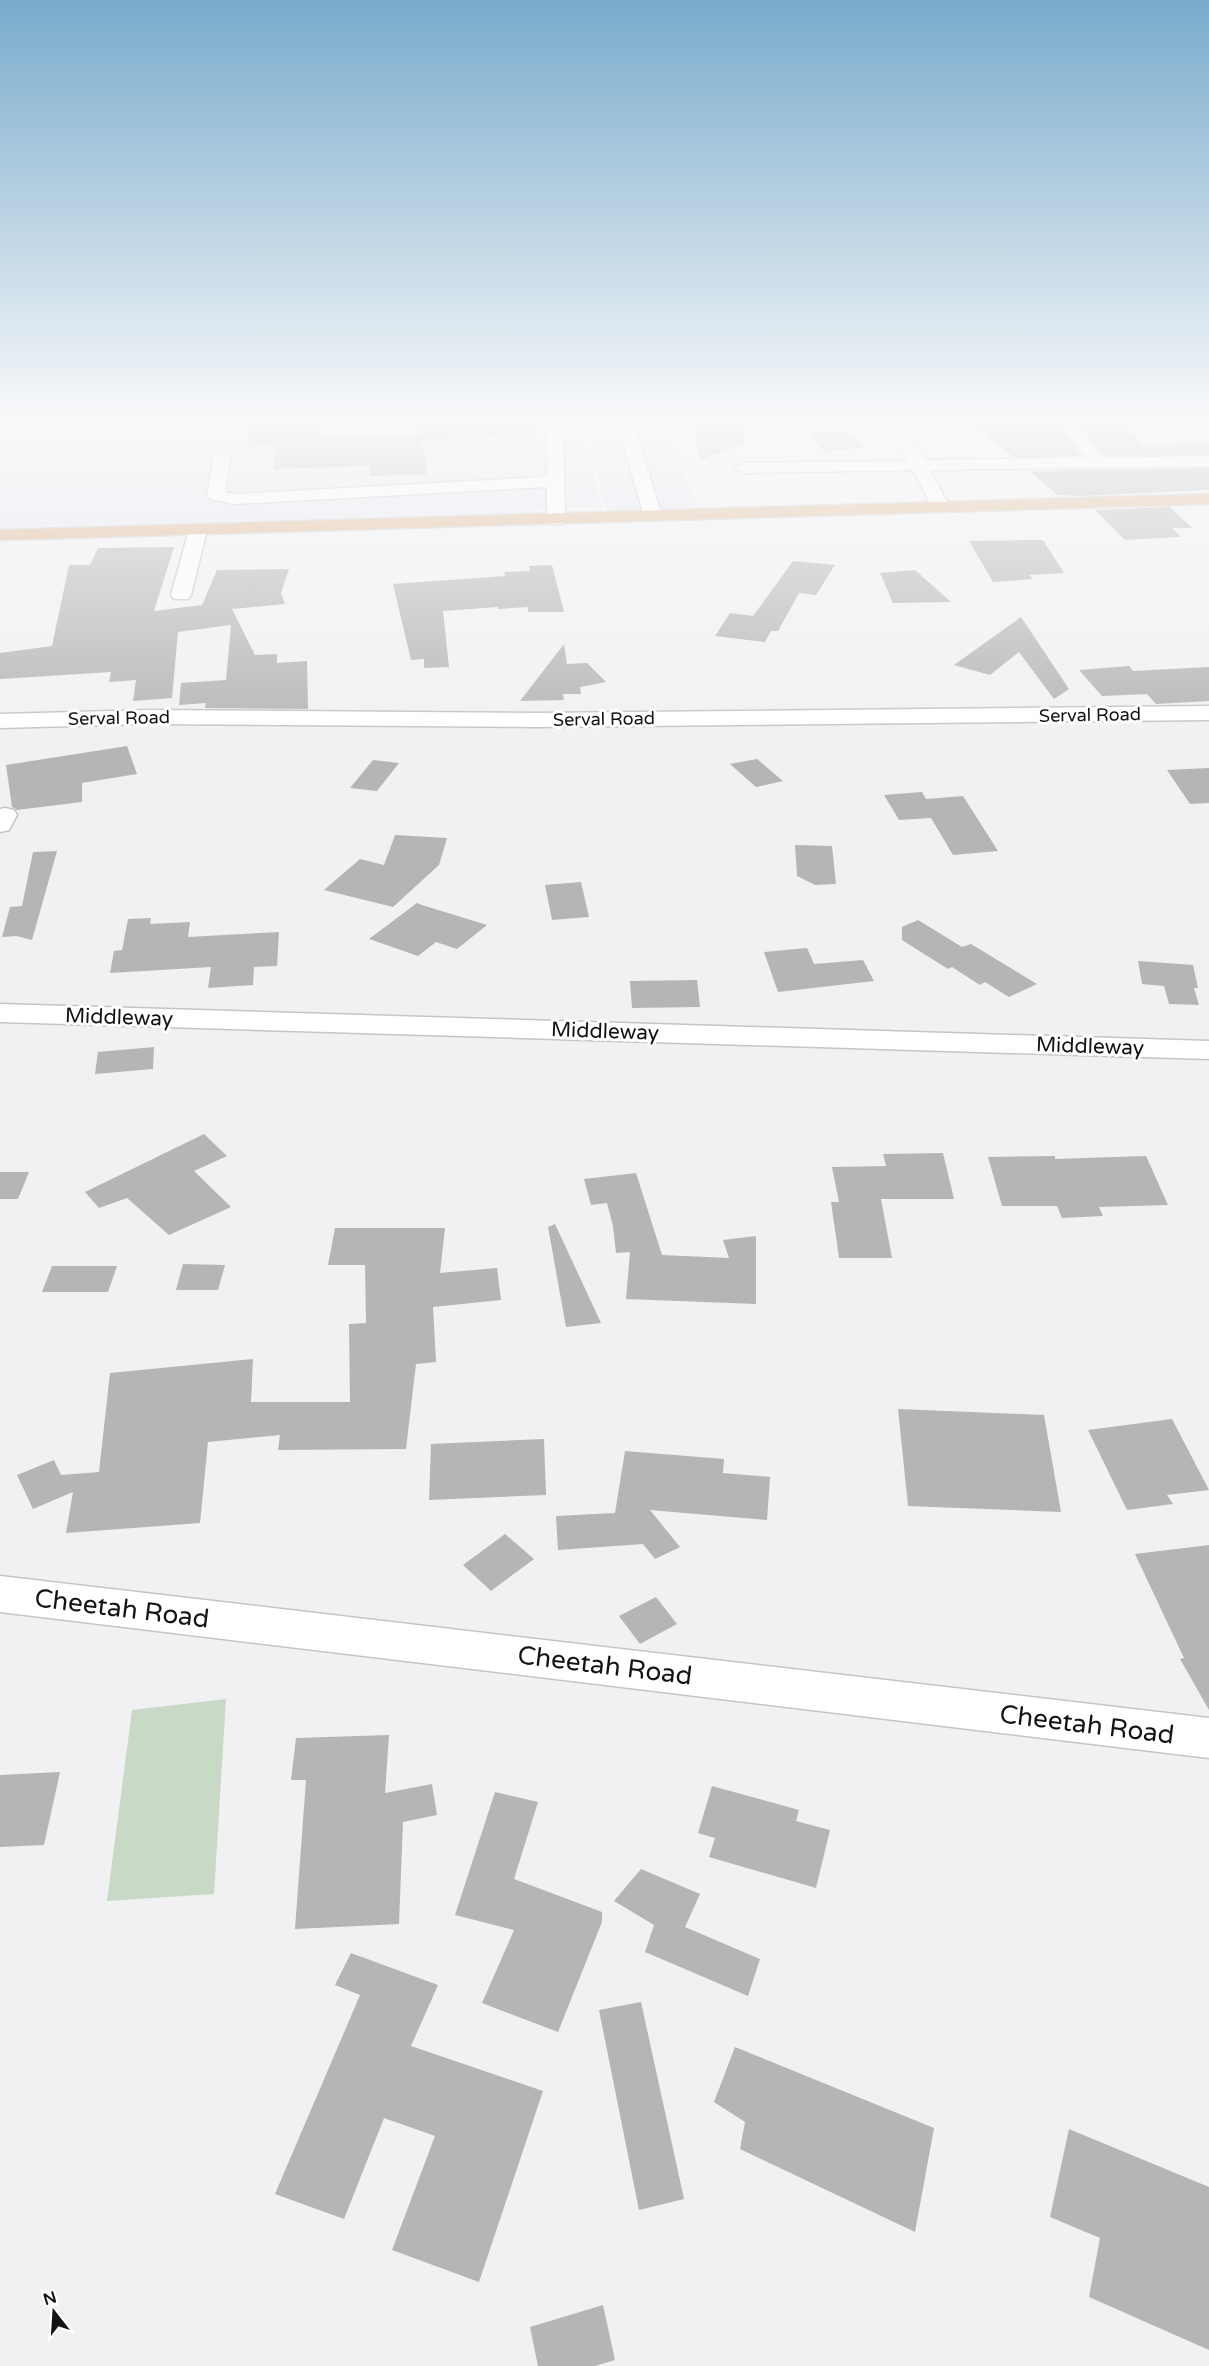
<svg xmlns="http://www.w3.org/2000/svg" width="1209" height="2366" font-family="'Varela Round',sans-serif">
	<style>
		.built { fill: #e4e6ef }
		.green { fill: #c8dac6 }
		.building { fill: #b5b5b7 }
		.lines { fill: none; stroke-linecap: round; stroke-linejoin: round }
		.minor-casing { stroke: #c4c5c6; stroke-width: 3 }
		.major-casing { stroke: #cbcbcb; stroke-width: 3 }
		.minor { fill: #fff; fill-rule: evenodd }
		.major { fill: #daac80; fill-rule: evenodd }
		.labels { text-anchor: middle; stroke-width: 6; stroke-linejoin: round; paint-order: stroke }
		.far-street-label { font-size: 18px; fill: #131314; stroke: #fff }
		.street-label { font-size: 21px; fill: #131314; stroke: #fff }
		.near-street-label { font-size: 26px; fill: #131314; stroke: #fff }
	</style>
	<rect width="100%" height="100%" fill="#f1f1f3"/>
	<g class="built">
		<path d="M0 416H209V420L210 416H577L602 507 546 508 533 512 0 528Z"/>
		<path d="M582 416H658L698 508 607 510Z"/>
	</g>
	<g class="green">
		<path d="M54 416H167L57 426Z"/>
		<path d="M226 1699 214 1894 107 1901 132 1710Z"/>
	</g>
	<g class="building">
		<path d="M420 416H530L531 433 422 441 427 474 370 476 369 466 273 469 277 445 246 447 252 420 321 418 319 437 327 438 420 434Z"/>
		<path d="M698 416H738L746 443 700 460 692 423H700Z"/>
		<path d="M1116 416 1144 445 1209 443V454L1104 456 1083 429 1077 417Z"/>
		<path d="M1057 418 1064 432 1082 456 1013 457 972 422Z"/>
		<path d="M847 433 866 447 824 452 810 434Z"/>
		<path d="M1209 468V490L1081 496 1058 495 1029 471Z"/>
		<path d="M1170 507 1192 528H1172L1181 537 1125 540 1095 510Z"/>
		<path d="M1043 540 1064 573 1029 575 1033 579 993 582 969 541Z"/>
		<path d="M174 547 154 611 202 605 217 570 289 569 281 593 285 604 232 609 255 655 277 654V663L307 661 308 709 205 708 206 703 179 705 181 683 226 680 231 625 178 632 172 698 133 701 136 680 109 682 111 672 0 679V653L52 646 69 565H90L98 548Z"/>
		<path d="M793 561 835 565 816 595 799 593 778 631H771L765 642 715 636 730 613 753 616Z"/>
		<path d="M552 565 564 612H528V607L498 609V607L443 611 449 667 424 668V659L411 660 393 584 505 576 504 572 530 571 529 566Z"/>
		<path d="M915 570 951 602 893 603 880 573Z"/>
		<path d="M1021 617 1069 689 1054 699 1019 652 990 675 954 665Z"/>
		<path d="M564 644 567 664 587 663 606 682 580 687 581 694H563L564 700 520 701Z"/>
		<path d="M1129 666 1133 671 1209 667V701L1156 704 1147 694 1102 696 1079 670Z"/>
		<path d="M127 746 137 774 82 783V802L17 810 12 807 6 765Z"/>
		<path d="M757 759 783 781 756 787 730 764Z"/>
		<path d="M373 760 399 763 377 791 350 788Z"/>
		<path d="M1209 768V803L1190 804 1167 770Z"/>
		<path d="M922 792 926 799 963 796 998 851 953 855 931 818 899 820 884 795Z"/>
		<path d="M395 835 447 838 439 865 393 907 324 890 360 859 384 865Z"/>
		<path d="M795 845 832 846 836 884 815 885 797 876Z"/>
		<path d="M57 851 32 940 16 936 2 937 10 907 22 906 33 852Z"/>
		<path d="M581 882 589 917 552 920 545 885Z"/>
		<path d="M417 903 422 905 487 925 457 949 436 942 418 956 369 939Z"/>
		<path d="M151 918 150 924 190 922 188 937 279 932 277 966 254 967 253 985 208 988 211 967 110 973 114 951 122 950 128 919Z"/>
		<path d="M918 920 962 947 971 944 1037 984 1009 997 985 982 980 985 952 967 948 969 902 940V927Z"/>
		<path d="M807 948 814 964 863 960 874 981 778 992 764 952Z"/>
		<path d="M1138 961 1193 965 1198 988H1194L1199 1005 1169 1004 1164 986 1142 984Z"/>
		<path d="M697 980 700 1007 632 1008 630 981Z"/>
		<path d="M154 1047 153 1069 95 1074 98 1052Z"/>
		<path d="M204 1134 227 1156 194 1171 231 1207 169 1235 127 1198 99 1208 85 1192Z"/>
		<path d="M943 1153 954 1199H881L892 1258H839L831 1202H839L832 1167 886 1166 883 1154Z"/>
		<path d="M1055 1156V1159L1146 1156 1168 1205 1099 1207 1103 1216 1062 1218 1057 1206H1002L988 1157Z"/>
		<path d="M0 1172H29L18 1199H0Z"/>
		<path d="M636 1173 662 1255 729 1258 723 1240 756 1236V1304L626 1299 630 1252 616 1253 613 1226 607 1203 591 1205 584 1179Z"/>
		<path d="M555 1224 601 1323 566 1327 548 1227Z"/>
		<path d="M335 1228H445L440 1273 497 1268 501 1300 433 1307 436 1362 416 1364 406 1449 278 1450 280 1435 208 1442 200 1523 66 1533 73 1492 33 1509 17 1475 54 1460 61 1475 99 1472 110 1373 253 1359 251 1402H350L349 1324 366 1323 365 1265H328Z"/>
		<path d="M183 1264 225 1265 218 1290H176Z"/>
		<path d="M52 1266H117L108 1292H42Z"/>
		<path d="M898 1409 1044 1415 1061 1512 908 1506Z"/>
		<path d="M1172 1419 1209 1490 1167 1495 1173 1504 1127 1510 1088 1430Z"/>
		<path d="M544 1439 546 1495 429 1500 431 1444Z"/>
		<path d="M625 1451 724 1459 723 1473 770 1477 767 1520 650 1510 680 1547 655 1559 643 1544 558 1550 556 1516 615 1513Z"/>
		<path d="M505 1534 534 1559 491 1591 463 1565Z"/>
		<path d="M1209 1545V1710L1180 1659 1184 1658 1135 1554Z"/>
		<path d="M656 1597 677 1624 640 1644 619 1616Z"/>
		<path d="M389 1735 385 1793 432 1784 437 1815 403 1822 399 1924 295 1929 306 1780H291L296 1738Z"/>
		<path d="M60 1772 44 1845 0 1847V1775Z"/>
		<path d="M712 1786 799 1810 796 1821 830 1830 816 1888 709 1857 715 1838 698 1833Z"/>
		<path d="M495 1792 538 1802 514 1879 602 1912V1922L558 2032 482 2003 514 1930 455 1915Z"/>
		<path d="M641 1869 700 1894 685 1927 760 1959 748 1996 645 1952 654 1925 614 1901Z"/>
		<path d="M351 1953 438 1985 411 2046 543 2091 479 2282 392 2250 435 2136 384 2118 344 2219 275 2194 360 1995 335 1985Z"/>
		<path d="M641 2002 684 2199 639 2210 599 2010Z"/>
		<path d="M735 2047 934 2128 915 2232 740 2149 745 2122 714 2102Z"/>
		<path d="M1069 2129 1209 2187V2350L1089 2297 1100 2238 1050 2217Z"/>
		<path d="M603 2305 615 2360 595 2366H538L530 2327Z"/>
	</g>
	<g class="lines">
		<defs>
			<g id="minor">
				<path d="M546 416H561L563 419 565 520 562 524H550L547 520V487L234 504 210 499 207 495 214 457 222 452 230 457 225 492 234 494 547 477Z"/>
				<path d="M615 416H631L662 516 659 520H647L644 516Z"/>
				<path d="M749 416H765L768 423C789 423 898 417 908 428L900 433 855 431 762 433 756 431Z"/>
				<path d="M1059 416H1074L1081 430 1103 458 1209 456V466L930 470 950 507 947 511H935L932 507 913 470 743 473 735 468 743 463 908 461 902 448 910 443 916 445 925 460 1087 458 1066 431Z"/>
				<path d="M198 525 204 526 207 530 191 595 188 599H174L171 595 189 530 192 526Z"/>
				<path d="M1209 706V720L537 727 149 724 0 728V714L149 710 537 713Z"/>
				<path d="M5 808 14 810 17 815 9 830 0 832V809Z"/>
				<path d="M0 1004 1209 1041V1059L0 1022Z"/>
				<path d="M0 1576 1209 1718V1758L0 1612Z"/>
			</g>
			<path id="major" d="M1209 494V504L0 540V530Z"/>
		</defs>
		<use href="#minor" class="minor-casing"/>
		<use href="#major" class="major-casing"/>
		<use href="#minor" class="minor"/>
		<use href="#major" class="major"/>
	</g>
	<linearGradient id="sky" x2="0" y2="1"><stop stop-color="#79abcc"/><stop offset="0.56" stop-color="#f9f9fa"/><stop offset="1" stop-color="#f9f9fa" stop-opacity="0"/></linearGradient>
	<rect width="1209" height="748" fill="url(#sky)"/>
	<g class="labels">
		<g class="far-street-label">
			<text transform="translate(1090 715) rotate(-1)" y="6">Serval Road</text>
			<text transform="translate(119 718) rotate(-1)" y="6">Serval Road</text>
			<text transform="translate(604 719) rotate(-1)" y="6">Serval Road</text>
		</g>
		<g class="street-label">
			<text transform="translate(119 1017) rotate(2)" y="7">Middleway</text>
			<text transform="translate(605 1031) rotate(2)" y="7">Middleway</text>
			<text transform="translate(1090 1046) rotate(2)" y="7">Middleway</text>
		</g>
		<g class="near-street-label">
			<text transform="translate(122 1608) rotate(7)" y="9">Cheetah Road</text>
			<text transform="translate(605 1665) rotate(7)" y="9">Cheetah Road</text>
			<text transform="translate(1087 1724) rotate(7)" y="9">Cheetah Road</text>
		</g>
	</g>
	<g transform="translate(54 2312) rotate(343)" stroke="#ffffff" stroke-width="4.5" paint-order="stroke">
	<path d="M0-4.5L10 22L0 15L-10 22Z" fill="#131314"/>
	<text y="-9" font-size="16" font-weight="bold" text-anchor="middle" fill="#131314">N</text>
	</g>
</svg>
